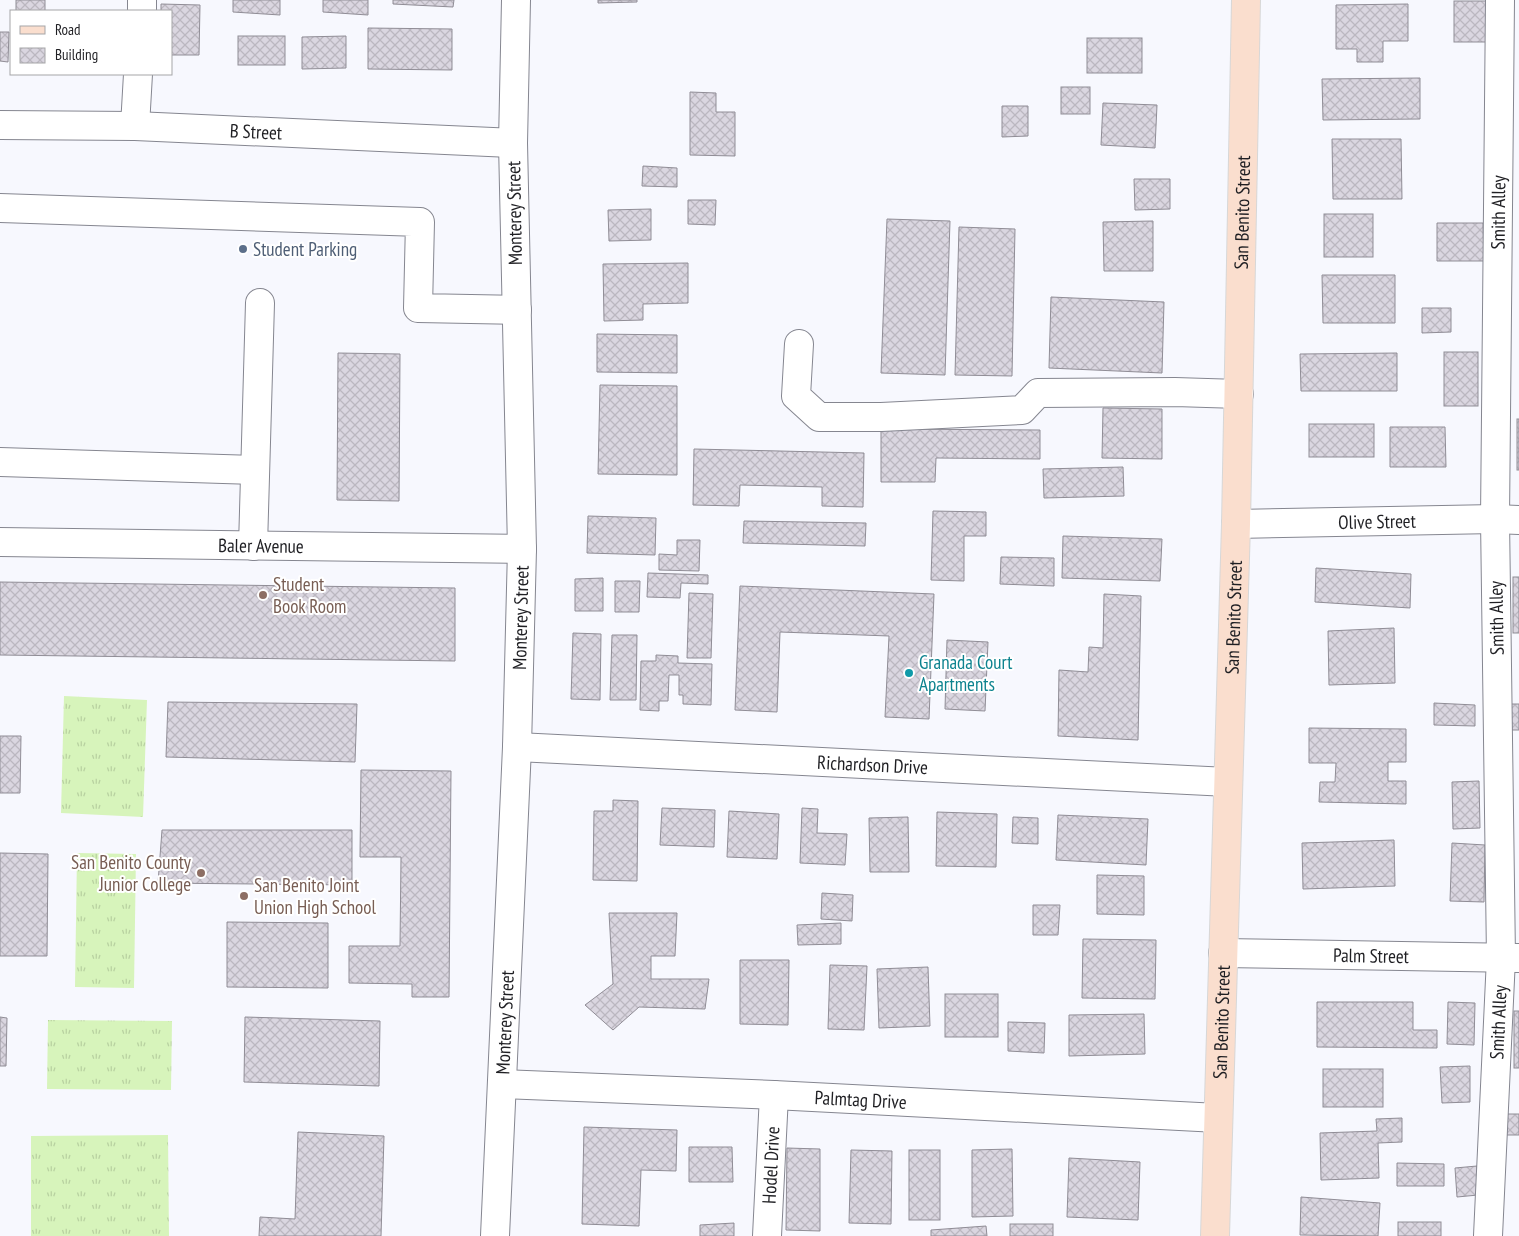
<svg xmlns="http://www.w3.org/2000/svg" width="1519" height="1236" font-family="'PT Sans Narrow',sans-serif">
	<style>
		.grass { fill: url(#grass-tufts) }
		.building { fill: url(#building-cross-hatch); stroke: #908d96 }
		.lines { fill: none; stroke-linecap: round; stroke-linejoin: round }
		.minor-casing { stroke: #858690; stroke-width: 30 }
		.major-casing { stroke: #d7d7d7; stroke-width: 30 }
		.minor { stroke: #fff; stroke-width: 28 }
		.major { stroke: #fadece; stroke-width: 28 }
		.service-dot { fill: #5c6f8a; stroke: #fff; stroke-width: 2 }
		.education-dot { fill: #8d6e63; stroke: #fff; stroke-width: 2 }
		.culture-dot { fill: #0f9aa8; stroke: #fff; stroke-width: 2 }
		.labels { text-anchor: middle; stroke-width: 4; stroke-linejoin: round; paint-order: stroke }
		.street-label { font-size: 19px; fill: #1f1f23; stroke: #fff }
		.service-label { font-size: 19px; fill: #4e5e75; stroke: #fff; text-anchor: start }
		.education-label { font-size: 19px; fill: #785e54; stroke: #fff; text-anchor: start }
		.culture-label { font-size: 19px; fill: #0d838f; stroke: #fff; text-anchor: start }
	</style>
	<defs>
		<pattern id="grass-tufts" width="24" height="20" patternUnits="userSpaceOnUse" patternTransform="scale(1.25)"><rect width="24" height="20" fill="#d7f4bb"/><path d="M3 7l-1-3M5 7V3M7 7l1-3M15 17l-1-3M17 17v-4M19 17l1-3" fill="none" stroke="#b8d1a0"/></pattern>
		<pattern id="building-cross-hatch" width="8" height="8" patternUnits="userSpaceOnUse" patternTransform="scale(1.25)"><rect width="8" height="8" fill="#dad6e0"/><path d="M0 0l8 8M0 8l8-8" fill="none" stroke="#bbb7c0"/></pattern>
	</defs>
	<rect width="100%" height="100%" fill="#f7f8fe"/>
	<g class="grass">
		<path d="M64 696 147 700 143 817 61 813Z"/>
		<path d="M77 853 136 854 134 988 75 987Z"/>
		<path d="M48 1020 172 1021 171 1090 47 1089Z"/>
		<path d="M168 1135 169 1236H31V1136Z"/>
	</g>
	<g class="building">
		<rect x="16" y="0" width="29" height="11"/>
		<path d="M233 0H280V15L233 12Z"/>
		<path d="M323 0H368V15L323 12Z"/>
		<path d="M393 0H454L453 7 393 4Z"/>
		<path d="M598 0H637V2L598 3Z"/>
		<rect x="1454" y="1" width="39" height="41"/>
		<path d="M161 4 200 5 199 55H171V11H161Z"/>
		<path d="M1408 4V41H1383V62H1357V49H1336V5Z"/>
		<path d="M368 28 452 29V70L368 69Z"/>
		<path d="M0 32H9L8 62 0 61Z"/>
		<rect x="238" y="36" width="47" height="29"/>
		<path d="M346 36V68L302 69V37Z"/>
		<rect x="1087" y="38" width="55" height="35"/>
		<path d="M1420 78V119L1323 120 1322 79Z"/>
		<rect x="1061" y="87" width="29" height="27"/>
		<path d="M690 92 716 93V112H735V156L690 155Z"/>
		<path d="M1103 103 1157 105 1155 148 1101 145Z"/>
		<path d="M1002 106H1028V136L1002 137Z"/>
		<path d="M1332 139H1401L1402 199H1333Z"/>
		<path d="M643 166 677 168V187L642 186Z"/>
		<path d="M1134 179H1170V209L1135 210Z"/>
		<path d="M688 200H716L715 225 688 224Z"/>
		<path d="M651 209V240L609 241 608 210Z"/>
		<rect x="1324" y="214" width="49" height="43"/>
		<path d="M887 219 950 221 945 375 881 373Z"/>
		<path d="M1153 221V271H1104L1103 222Z"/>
		<path d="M1437 223H1483L1484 261H1437Z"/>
		<path d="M959 227 1015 229 1012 376 955 375Z"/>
		<path d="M688 263V303L643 304V320L604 321 603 264Z"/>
		<path d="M1322 275H1395V323H1323Z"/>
		<path d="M1051 297 1164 302 1162 373 1049 368Z"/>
		<path d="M1422 308H1451V332L1422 333Z"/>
		<path d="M597 334 677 335V373L597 372Z"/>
		<rect x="1444" y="352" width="34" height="54"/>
		<path d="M338 353 400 354 399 501 337 500Z"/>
		<path d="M1397 353V391H1301L1300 354Z"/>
		<path d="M600 385 677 386V475L598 474Z"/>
		<path d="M1103 408 1162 409V459L1102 458Z"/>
		<rect x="1517" y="419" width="2" height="51"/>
		<rect x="1309" y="424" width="65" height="33"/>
		<path d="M1390 427H1445L1446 467H1390Z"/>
		<path d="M881 429 1040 430V459L936 458 935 482H881Z"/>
		<path d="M694 449 864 453 863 507 822 506V487L740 485 739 506 693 505Z"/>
		<path d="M1123 467 1124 496 1044 498 1043 469Z"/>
		<path d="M933 511 986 512V536H964V581L931 580Z"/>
		<path d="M588 516 656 518 655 555 587 553Z"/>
		<path d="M744 521 866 523 865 546 743 543Z"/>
		<path d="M1063 536 1162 539 1160 581 1062 578Z"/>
		<path d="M677 540H700L699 571 659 570V554L677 555Z"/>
		<path d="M1001 557 1054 558V586L1000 584Z"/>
		<path d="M1316 568 1411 574 1410 608 1315 602Z"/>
		<path d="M648 573 708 575V584L681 583 680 598 647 597Z"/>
		<rect x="1513" y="577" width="6" height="56"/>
		<path d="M603 578V611H575V579Z"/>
		<path d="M615 581H640L639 612H615Z"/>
		<path d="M0 582 455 588V661L0 655Z"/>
		<path d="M740 586 934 594 929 719 885 717 889 636 780 632 777 712 735 710Z"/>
		<path d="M689 593 713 594 711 658H687Z"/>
		<path d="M1104 594 1141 596 1138 740 1058 736 1059 670 1088 672 1089 647 1103 648Z"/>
		<path d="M1394 628 1395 683 1329 685 1328 631Z"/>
		<path d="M573 633 601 634 600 700 571 699Z"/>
		<path d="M612 635H637L636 700H610Z"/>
		<path d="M947 640 988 642 985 711 945 709Z"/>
		<path d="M656 655 678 656V663L712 664 711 705 683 704V695H679V675H669L668 701H659V711L640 710 641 661H656Z"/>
		<path d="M168 702 357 704 355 762 166 757Z"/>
		<path d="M1434 703 1475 705V726L1434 725Z"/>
		<path d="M1511 704H1519V730H1509Z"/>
		<path d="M1309 728 1406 729V762H1388V781H1406V804L1319 802 1320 782H1335L1336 763H1309Z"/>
		<path d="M0 736H21L20 793H0Z"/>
		<path d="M361 770 451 771 449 997H412V984L349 983V946H400L401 857H360Z"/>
		<path d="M1479 781 1480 828 1453 829 1452 782Z"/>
		<path d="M613 800 638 801 637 881 593 880 594 811H613Z"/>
		<path d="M662 808 715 810 714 847 660 845Z"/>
		<path d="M802 808 818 809 817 833 847 834 845 865 800 863Z"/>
		<path d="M729 811 779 814 777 859 727 857Z"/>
		<path d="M937 812 997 814 996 867 936 866Z"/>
		<path d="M1058 815 1148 819 1146 865 1056 860Z"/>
		<path d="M908 817 909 872H870L869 818Z"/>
		<path d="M1013 817 1038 818V844L1012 843Z"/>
		<path d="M162 830H352V885L158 883Z"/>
		<path d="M1394 840 1395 886 1303 889 1302 843Z"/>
		<path d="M1452 843 1485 845 1484 902 1450 901Z"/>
		<path d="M0 853 48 854 47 956H0Z"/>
		<path d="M1097 875 1144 876V915L1097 914Z"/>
		<path d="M822 893 853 895 852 921 821 919Z"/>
		<path d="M1033 905H1060L1058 935H1033Z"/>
		<path d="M609 913H677L675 956H651V979H709L705 1009 639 1007 613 1030 585 1005 613 984Z"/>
		<path d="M227 922 328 923V988L227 987Z"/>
		<path d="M841 923V944L798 945 797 925Z"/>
		<path d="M1083 939 1156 940 1155 999 1082 998Z"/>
		<path d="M740 960H789L788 1025 740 1024Z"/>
		<path d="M830 965 867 966 864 1030 828 1029Z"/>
		<path d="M928 967 930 1026 879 1028 877 969Z"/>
		<rect x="945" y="994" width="53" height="43"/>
		<path d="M1317 1002H1413V1030H1437V1048L1317 1047Z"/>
		<path d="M1448 1002 1475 1003 1474 1045 1447 1044Z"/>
		<rect x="1514" y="1011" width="5" height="57"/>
		<path d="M1144 1014 1145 1054 1069 1056V1015Z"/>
		<path d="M0 1017 7 1018 6 1066H0Z"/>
		<path d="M245 1017 380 1021 379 1086 244 1082Z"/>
		<path d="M1008 1022 1045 1023 1044 1053 1008 1051Z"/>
		<path d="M1470 1066V1102L1442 1103 1440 1067Z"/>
		<rect x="1323" y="1069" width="60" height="38"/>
		<rect x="1504" y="1114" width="15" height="21"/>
		<path d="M1402 1118V1142L1378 1143 1379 1178 1321 1180 1320 1133 1377 1131 1376 1119Z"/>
		<path d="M584 1127 677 1130 676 1171 641 1170 639 1226 582 1224Z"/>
		<path d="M298 1132 384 1136 381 1236H259L260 1217 295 1219Z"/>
		<path d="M689 1147H732L733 1182H689Z"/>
		<path d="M787 1148 820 1149V1231L786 1230Z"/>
		<path d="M1012 1149 1013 1216 972 1217V1150Z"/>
		<path d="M851 1150 892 1151 891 1224 849 1223Z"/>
		<rect x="909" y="1150" width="31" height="70"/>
		<path d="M1069 1158 1140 1162 1138 1220 1067 1217Z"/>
		<path d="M1397 1163 1444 1164V1186H1397Z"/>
		<path d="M1477 1166 1478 1195 1457 1197 1455 1168Z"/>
		<path d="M1301 1197 1380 1203 1378 1236 1300 1235Z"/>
		<rect x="1398" y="1222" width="43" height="14"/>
		<path d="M734 1223V1236H700V1225Z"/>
		<rect x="1010" y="1224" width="43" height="12"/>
		<path d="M986 1226 987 1236H931V1230Z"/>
	</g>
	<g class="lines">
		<defs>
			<g id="minor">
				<path d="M142 11V0"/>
				<path id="s1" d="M0 125 135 126 513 143"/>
				<path d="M135 126 138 74"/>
				<path d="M0 208 420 222 418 308 517 310"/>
				<path d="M799 344 796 396 819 417H881L1022 410 1038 393 1175 392 1239 394"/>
				<path d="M0 462 255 470"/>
				<path id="s2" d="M1236 524 1495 519 1519 520"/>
				<path id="s3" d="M0 542 522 549"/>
				<path d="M253 546 260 303"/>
				<path id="s4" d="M517 747 1228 782"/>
				<path id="s5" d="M1223 953 1518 958"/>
				<path id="s6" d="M503 1084 774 1095 1218 1118"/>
				<path id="s7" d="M495 1236 517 747 522 549 513 143 516 0"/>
				<path id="s8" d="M767 1236 774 1095"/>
				<path id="s9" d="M1488 1236 1501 958 1495 519 1500 0"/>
			</g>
			<g id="major">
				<path id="s10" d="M1215 1236 1236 524 1246 0"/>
			</g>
		</defs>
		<use href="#minor" class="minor-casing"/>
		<use href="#major" class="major-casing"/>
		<use href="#minor" class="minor"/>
		<use href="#major" class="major"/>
	</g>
	<circle class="service-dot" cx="243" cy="249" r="5"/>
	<g class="education-dot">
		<circle cx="263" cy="595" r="5"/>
		<circle cx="201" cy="873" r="5"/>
		<circle cx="244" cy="896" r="5"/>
	</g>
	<circle class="culture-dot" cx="909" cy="673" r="5"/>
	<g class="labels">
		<g class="street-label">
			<text dy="7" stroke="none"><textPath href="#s1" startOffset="256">B Street</textPath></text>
			<text transform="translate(514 213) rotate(-91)" y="7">Monterey Street</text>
			<text dy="7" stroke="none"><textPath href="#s10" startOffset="1024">San Benito Street</textPath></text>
			<text dy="7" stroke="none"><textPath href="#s9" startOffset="1024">Smith Alley</textPath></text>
			<text dy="7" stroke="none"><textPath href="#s2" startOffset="141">Olive Street</textPath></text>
			<text dy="7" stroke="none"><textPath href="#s3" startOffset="261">Baler Avenue</textPath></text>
			<text dy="7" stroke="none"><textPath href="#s7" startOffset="619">Monterey Street</textPath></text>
			<text dy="7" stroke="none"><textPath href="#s10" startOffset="619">San Benito Street</textPath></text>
			<text transform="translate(1496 618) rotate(-91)" y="7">Smith Alley</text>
			<text dy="7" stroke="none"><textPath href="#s4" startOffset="356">Richardson Drive</textPath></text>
			<text dy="7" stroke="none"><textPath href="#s5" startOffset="148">Palm Street</textPath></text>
			<text dy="7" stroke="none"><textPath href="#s7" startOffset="214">Monterey Street</textPath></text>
			<text dy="7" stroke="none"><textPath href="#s10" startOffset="214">San Benito Street</textPath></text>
			<text dy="7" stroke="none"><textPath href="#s9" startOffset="214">Smith Alley</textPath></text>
			<text dy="7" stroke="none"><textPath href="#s6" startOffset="358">Palmtag Drive</textPath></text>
			<text dy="7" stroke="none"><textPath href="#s8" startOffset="71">Hodel Drive</textPath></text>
		</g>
		<g class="service-label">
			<text x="253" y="256">Student Parking</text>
		</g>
		<g class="education-label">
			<text x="273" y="591">Student<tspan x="273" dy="22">Book Room</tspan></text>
			<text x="191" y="869" text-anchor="end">San Benito County<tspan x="191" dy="22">Junior College</tspan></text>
			<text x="254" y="892">San Benito Joint<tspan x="254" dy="22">Union High School</tspan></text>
		</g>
		<g class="culture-label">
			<text x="919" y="669">Granada Court<tspan x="919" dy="22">Apartments</tspan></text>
		</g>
	</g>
	<rect x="10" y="10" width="162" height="65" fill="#ffffff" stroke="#a5a5a7"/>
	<rect x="20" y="26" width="25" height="8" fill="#fadece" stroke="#a5a5a7"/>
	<text x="55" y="35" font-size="15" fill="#1f1f23">Road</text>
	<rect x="20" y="48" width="25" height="15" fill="url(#building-cross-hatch)" stroke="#a5a5a7"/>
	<text x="55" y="60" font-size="15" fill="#1f1f23">Building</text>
</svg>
